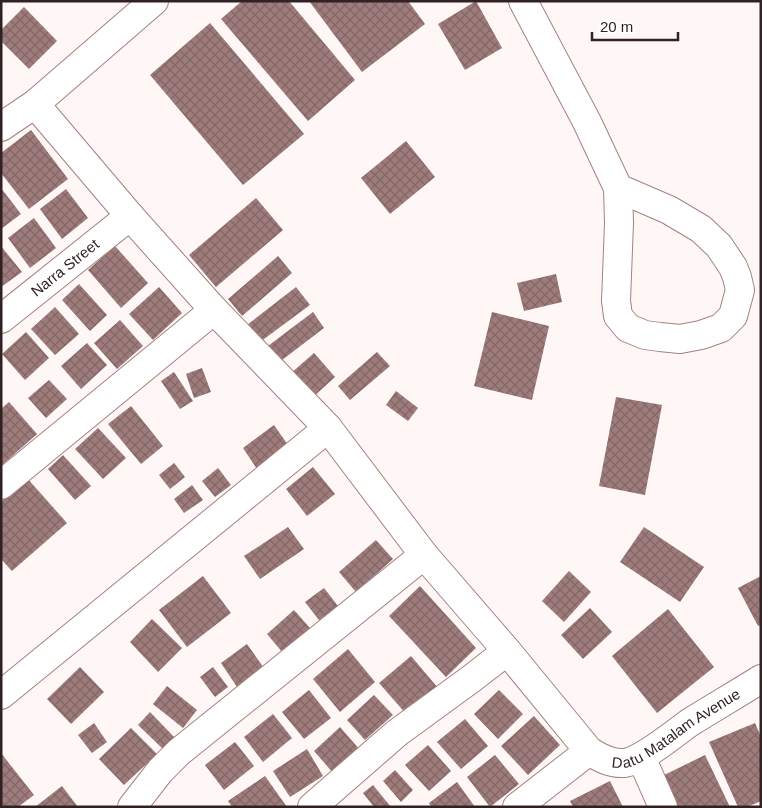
<svg xmlns="http://www.w3.org/2000/svg" width="762" height="808" font-family="Helvetica,sans-serif">
	<style>
		.building { fill: url(#building-cross-hatch) }
		.lines { fill: none; stroke-linecap: round; stroke-linejoin: round }
		.street-casing { stroke: #a48180; stroke-width: 30 }
		.secondary-casing { stroke: #a48180; stroke-width: 30 }
		.street { stroke: #fff; stroke-width: 28 }
		.secondary { stroke: #fff; stroke-width: 28 }
		.labels { text-anchor: middle; stroke-width: 4; stroke-linejoin: round; paint-order: stroke }
		.street-label { font-size: 15px; fill: #302222; stroke: #fff }
	</style>
	<defs>
		<pattern id="building-cross-hatch" width="8" height="8" patternUnits="userSpaceOnUse" patternTransform="scale(1.25)"><rect width="8" height="8" fill="#9f7c7c"/><path d="M0 0l8 8M0 8l8-8" fill="none" stroke="#826565"/></pattern>
	</defs>
	<rect width="100%" height="100%" fill="#fff7f6"/>
	<g class="building">
		<path d="M242 1H289L355 80 308 121 221 19Z"/>
		<path d="M309 1H408L425 24 362 72Z"/>
		<path d="M476 1 502 48 465 70 438 24Z"/>
		<path d="M24 7 57 41 29 69 1 41V30Z"/>
		<path d="M210 23 304 134 243 185 150 75Z"/>
		<path d="M31 130 68 179 29 209 1 173V153Z"/>
		<path d="M406 141 435 177 390 214 361 178Z"/>
		<path d="M1 188 21 214 1 229Z"/>
		<path d="M66 189 88 218 62 239 40 209Z"/>
		<path d="M256 198 283 230 216 287 189 255Z"/>
		<path d="M34 218 56 248 30 268 8 238Z"/>
		<path d="M1 246 22 272 1 287Z"/>
		<path d="M115 246 148 283 121 308 88 270Z"/>
		<path d="M278 256 292 273 242 316 228 299Z"/>
		<path d="M556 274 562 302 524 311 517 283Z"/>
		<path d="M79 284 107 315 90 331 62 300Z"/>
		<path d="M159 287 182 313 153 340 129 314Z"/>
		<path d="M296 287 310 305 260 342 247 325Z"/>
		<path d="M55 307 79 334 55 355 31 329Z"/>
		<path d="M313 312 324 328 273 367 260 352Z"/>
		<path d="M492 312 549 326 532 400 474 386Z"/>
		<path d="M120 320 143 346 117 369 94 343Z"/>
		<path d="M26 332 49 358 25 380 2 354Z"/>
		<path d="M87 343 107 365 81 389 61 366Z"/>
		<path d="M377 352 390 366 350 400 338 386Z"/>
		<path d="M314 353 335 377 311 399 290 374Z"/>
		<path d="M202 368 211 392 194 398 186 374Z"/>
		<path d="M174 372 193 401 180 409 161 381Z"/>
		<path d="M49 380 67 399 46 418 28 398Z"/>
		<path d="M396 391 418 408 408 421 386 405Z"/>
		<path d="M616 397 662 405 645 495 599 486Z"/>
		<path d="M9 402 37 434 1 466V409Z"/>
		<path d="M131 406 163 446 141 464 108 424Z"/>
		<path d="M274 425 293 452 261 475 243 448Z"/>
		<path d="M98 428 126 458 103 479 75 449Z"/>
		<path d="M63 455 91 486 75 500 48 469Z"/>
		<path d="M174 463 185 477 170 489 159 475Z"/>
		<path d="M313 467 335 494 307 516 286 489Z"/>
		<path d="M218 468 231 485 215 497 202 481Z"/>
		<path d="M27 478 67 523 12 571 1 559V502Z"/>
		<path d="M192 485 203 500 184 513 174 499Z"/>
		<path d="M288 527 304 549 260 579 244 556Z"/>
		<path d="M644 527 704 567 680 602 620 562Z"/>
		<path d="M376 540 393 559 356 592 339 572Z"/>
		<path d="M569 571 591 592 564 622 542 601Z"/>
		<path d="M203 576 231 613 187 647 159 610Z"/>
		<path d="M761 576V625L758 626 738 588Z"/>
		<path d="M420 586 476 648 446 677 389 616Z"/>
		<path d="M324 588 338 606 319 620 305 602Z"/>
		<path d="M590 608 612 632 583 659 561 635Z"/>
		<path d="M668 609 714 667 657 713 612 656Z"/>
		<path d="M294 610 310 628 283 653 267 634Z"/>
		<path d="M152 619 182 648 158 672 130 642Z"/>
		<path d="M247 644 264 668 237 687 221 663Z"/>
		<path d="M348 649 375 682 340 712 313 679Z"/>
		<path d="M411 656 438 688 407 715 379 683Z"/>
		<path d="M80 667 104 692 71 724 47 699Z"/>
		<path d="M213 667 228 687 215 697 200 677Z"/>
		<path d="M167 686 197 710 183 728 153 704Z"/>
		<path d="M309 690 331 718 304 739 282 712Z"/>
		<path d="M499 690 523 714 498 739 474 714Z"/>
		<path d="M374 695 393 715 365 740 347 720Z"/>
		<path d="M150 712 176 739 164 750 138 725Z"/>
		<path d="M273 714 292 738 263 762 244 737Z"/>
		<path d="M534 716 560 745 528 775 501 746Z"/>
		<path d="M465 719 488 746 461 769 437 742Z"/>
		<path d="M94 723 107 742 92 753 78 735Z"/>
		<path d="M755 723 761 737V801L747 807H738L709 742Z"/>
		<path d="M340 727 360 750 334 774 314 751Z"/>
		<path d="M131 728 157 754 124 785 99 759Z"/>
		<path d="M235 742 254 766 224 790 205 765Z"/>
		<path d="M428 745 451 771 429 791 405 765Z"/>
		<path d="M307 749 323 776 290 797 273 771Z"/>
		<path d="M1 753 34 795 18 807H1Z"/>
		<path d="M495 755 519 784 490 807 467 777Z"/>
		<path d="M705 755 730 807H667L654 780Z"/>
		<path d="M395 770 413 790 401 802 383 781Z"/>
		<path d="M265 776 287 807H232L228 801Z"/>
		<path d="M610 781 623 807H573L570 801Z"/>
		<path d="M457 782 475 807H431L429 803Z"/>
		<path d="M373 785 391 807H374L363 793Z"/>
		<path d="M62 786 78 807H35Z"/>
	</g>
	<g class="lines">
		<defs>
			<g id="street">
				<path d="M523 1 587 122 618 188 619 223 616 301 618 316 628 328 645 335 660 337 680 339 701 335 721 328 733 316 740 290 737 277 733 267 719 246 701 229 669 210 618 188"/>
				<path d="M1 127 35 104"/>
				<path id="s1" d="M1 319 130 216"/>
				<path d="M1 485 214 310"/>
				<path d="M1 695 328 428"/>
				<path d="M641 757 663 807"/>
				<path d="M132 807 160 771 179 752 424 555"/>
				<path d="M312 807 397 733 471 679 507 651"/>
				<path d="M517 807 589 751"/>
			</g>
			<g id="secondary">
				<path id="s2" d="M154 1 35 104 130 216 214 310 328 428 424 555 507 651 589 751C600 758 611 764 624 763 641 761 674 734 689 723 713 708 737 694 761 679"/>
			</g>
		</defs>
		<use href="#street" class="street-casing"/>
		<use href="#secondary" class="secondary-casing"/>
		<use href="#street" class="street"/>
		<use href="#secondary" class="secondary"/>
	</g>
	<g class="labels">
		<g class="street-label">
			<text dy="5" stroke="none"><textPath href="#s1" startOffset="82">Narra Street</textPath></text>
			<text dy="5" stroke="none"><textPath href="#s2" startOffset="1109">Datu Matalam Avenue</textPath></text>
		</g>
	</g>
	<rect width="762" height="808" fill="none" stroke="#302222" stroke-width="5"/>
	<path d="M592 32v8h86v-8" fill="none" stroke="#302222" stroke-width="2.5"/>
	<text x="600" y="32" font-size="15" fill="#302222" stroke="#ffffff" stroke-width="4" paint-order="stroke">20 m</text>
</svg>
